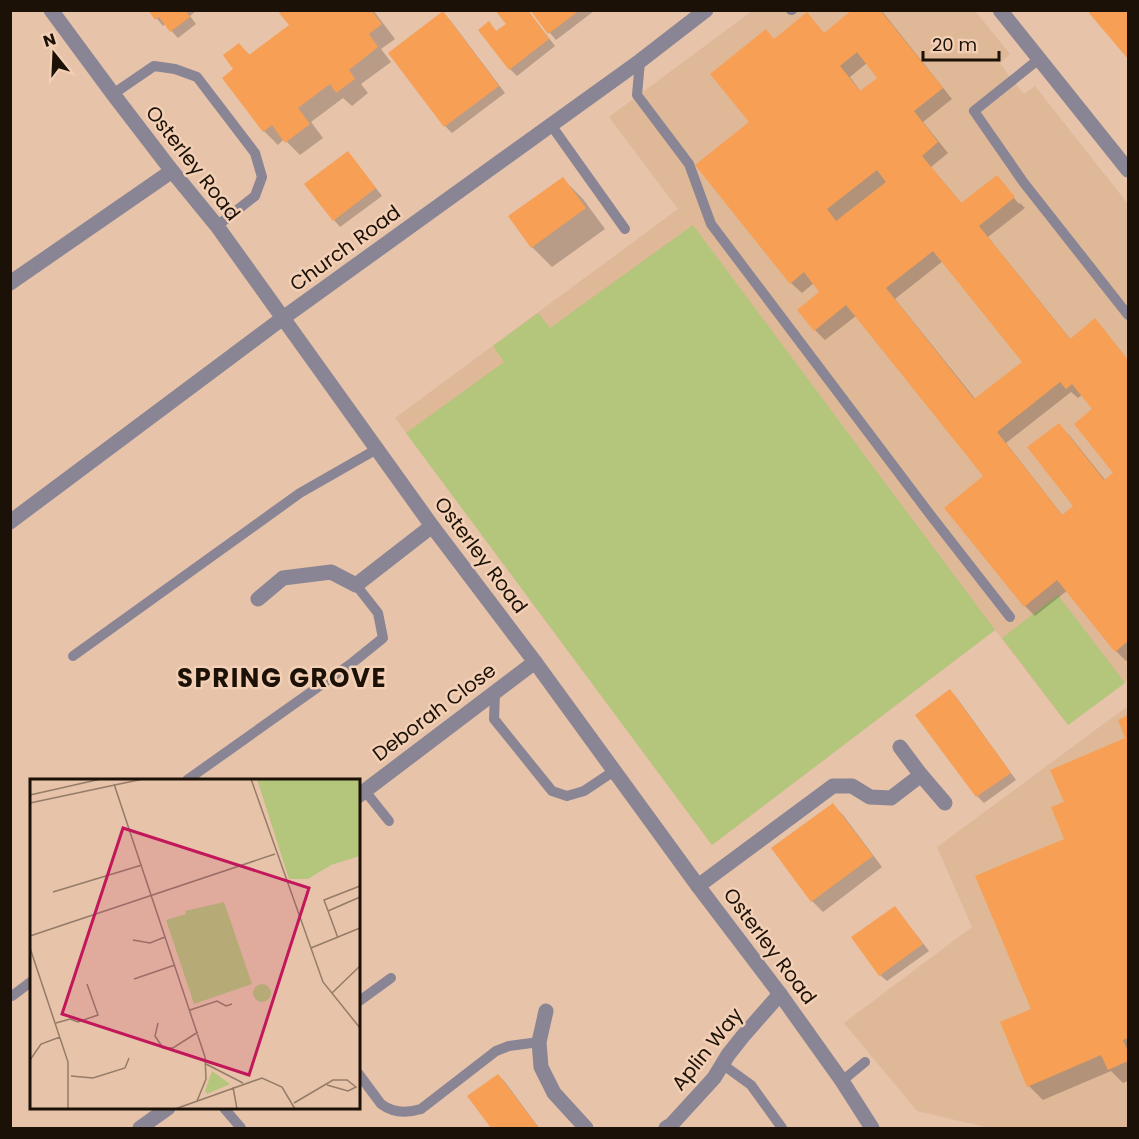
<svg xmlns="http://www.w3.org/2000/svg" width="1139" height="1139" font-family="Poppins,sans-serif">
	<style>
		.built { fill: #dfb898 }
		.green { fill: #b4c57c }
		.shadow { fill: #0003; fill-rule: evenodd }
		.building { fill: #f7a055; fill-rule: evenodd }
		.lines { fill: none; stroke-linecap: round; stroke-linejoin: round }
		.service { stroke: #898594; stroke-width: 10 }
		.minor { stroke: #898594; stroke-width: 15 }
		.tertiary { stroke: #898594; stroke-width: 15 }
		.labels { text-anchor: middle; stroke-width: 5; stroke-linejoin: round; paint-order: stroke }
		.street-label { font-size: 20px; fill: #1c1107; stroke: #f3d0b5 }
		.district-label { font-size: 26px; font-weight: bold; letter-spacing: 1.5px; fill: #1c1107; stroke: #f3d0b5 }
		.inset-road { fill: none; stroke: #957c68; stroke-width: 1.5 }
		.view { fill: #c2185b; fill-opacity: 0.15; stroke: #c2185b; stroke-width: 3 }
		.inset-edge { fill: none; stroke: #1c1107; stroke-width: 3 }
	</style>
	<rect width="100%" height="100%" fill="#e6c3a9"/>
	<g class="built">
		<path d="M752 11H975L1010 54 1000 63 1012 80 1024 94 1035 86 1128 204V680L1068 725 995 630 712 845 395 418 678 209 609 117Z"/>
		<path d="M1128 706V1128H990L917 1111 844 1023 972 927 937 847Z"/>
	</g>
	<g class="green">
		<path d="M693 225 995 630 712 845 406 433 504 362 493 346 538 313 550 328Z"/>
		<path d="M1058 595 1125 683 1068 725 1002 638Z"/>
	</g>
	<g class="shadow">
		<path d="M150 10H197L190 16 196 24 178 38 165 24 163 26Z"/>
		<path d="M307 10H373L395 39 381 49 391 62 361 84 368 93 352 106 343 98 311 122 323 138 300 155 284 139 278 145 264 131 235 70 239 45 251 56 291 25Z"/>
		<path d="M527 10 555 46 517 76 510 69 488 23 497 32Z"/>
		<path d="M531 10H594V11L556 40Z"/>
		<path d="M855 10H881L952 99 923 122 948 153 931 167 962 204 997 177 1006 186H1004L1019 204 1020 203 1025 208 988 237 1071 340 1095 320 1105 331 1128 360V660L1126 661 1116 651 1068 590 1035 616 1025 606 985 476 856 316 825 340 815 330 821 292 814 283 802 293 791 283 751 122 774 40 807 14 825 34ZM867 63 879 78 861 92 850 77ZM943 261 1024 362 976 400 895 299ZM1071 392 1078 398 1082 395 1094 409 1115 474 1106 481 1069 435 1059 425 1076 506 1063 516 1006 443Z"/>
		<path d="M1094 10H1128V56L1091 13Z"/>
		<path d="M443 13 450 20 505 93 452 133 445 126Z"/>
		<path d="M354 160 382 196 340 227 334 220Z"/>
		<path d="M563 179 583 199 605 229 552 267 532 247Z"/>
		<path d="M950 691 957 698 1016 780 984 803 977 796 917 715Z"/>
		<path d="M1128 717V1081L1123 1083 1111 1071 1043 1100 1029 1086 1033 1010 1066 840V803L1127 739 1120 721Z"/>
		<path d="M832 805 843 815 882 867 823 912 812 901 773 848Z"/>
		<path d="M901 915 929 951 887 981 880 975Z"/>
		<path d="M498 1075 505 1082 539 1128H493L469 1096Z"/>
	</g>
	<g class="building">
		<path d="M148 10H185L190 17 170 32 159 17 155 20Z"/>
		<path d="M283 10H302L303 12 304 10H371L382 24 369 34 378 47 349 70 355 79 336 93 330 84 298 108 310 124 285 143 272 125 263 132 222 78 233 69 223 55 239 43 249 55 289 25 279 13Z"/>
		<path d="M495 10H528L549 39 509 70 478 30 489 21 496 31 506 24Z"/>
		<path d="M530 10H580L548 34Z"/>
		<path d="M852 10H880L943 88 914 111 938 142 922 156 961 203 997 175 1015 197 979 226 1070 339 1095 318 1128 360V641L1115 652 1057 580 1024 607 944 508 983 476 846 305 814 331 797 310 819 292 804 272 790 284 695 165 749 122 710 74 766 29 774 39 807 12 824 33ZM857 52 877 78 860 91 840 66ZM877 170 886 182 836 221 827 209ZM933 251 1022 362 974 399 886 288ZM1060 382 1066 389 1072 384 1092 409 1074 424 1113 473 1104 480 1059 423 1027 447 1073 506 1062 515 997 432Z"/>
		<path d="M1092 10H1128V59L1089 13Z"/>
		<path d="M443 11 499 86 444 127 388 53Z"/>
		<path d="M348 151 376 188 333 221 304 184Z"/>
		<path d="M563 177 586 208 531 248 508 216Z"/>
		<path d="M950 689 1011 773 976 797 915 715Z"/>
		<path d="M1128 715V1038L1123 1040 1128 1052V1061L1108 1070 1101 1055 1027 1087 1000 1022 1031 1009 975 876 1064 839 1051 807 1064 802 1050 770 1125 738 1118 720Z"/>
		<path d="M833 803 873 856 811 902 771 848Z"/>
		<path d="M895 906 923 944 879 976 851 937Z"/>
		<path d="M498 1074 529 1115 539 1128H491L467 1096Z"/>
	</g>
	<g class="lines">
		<g class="service">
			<path d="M791 10H792"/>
			<path d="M1039 59 974 111 1024 183 1128 315"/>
			<path d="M640 61 637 95 689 164 711 224 932 517 1010 617"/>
			<path d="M113 94 154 66 175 69 197 77 255 153 262 177 255 196 217 226"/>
			<path d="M551 125 625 229"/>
			<path d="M73 656 300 493 377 449"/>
			<path d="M495 693 494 719 552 791 567 796 584 791 614 771"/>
			<path d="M187 780 352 663 383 638 378 613 356 585"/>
			<path d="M365 791 389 821"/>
			<path d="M12 996 32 981"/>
			<path d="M358 1002 391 978"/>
			<path d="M722 1064 751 1085 782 1128"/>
			<path d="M358 1073 381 1104C393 1113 408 1113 421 1109L496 1051 509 1046 539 1042"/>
			<path d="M842 1081 865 1062"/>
			<path d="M224 1108 241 1128"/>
		</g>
		<g class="minor">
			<path d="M10 283 172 171"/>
			<path d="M10 522 283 318 640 61 706 10"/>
			<path d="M258 599 283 578 331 572 356 585 432 526"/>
			<path d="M900 747 921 775 945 803"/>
			<path d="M358 796 535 662"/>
			<path d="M698 886 833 786H852L870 797 891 798 921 775"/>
			<path d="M546 1011 539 1042 541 1067 554 1093 586 1128"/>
			<path d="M140 1128 168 1108"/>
			<path d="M666 1128 671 1125 714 1078 728 1055 743 1036 780 994"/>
		</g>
		<g class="tertiary">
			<path d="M51 10 113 94 172 171 217 226 432 526 535 662 698 886 780 994 842 1081 872 1128"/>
			<path d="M1000 10 1128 170"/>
		</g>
	</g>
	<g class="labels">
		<g class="street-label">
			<text transform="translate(193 163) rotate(52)" y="7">Osterley Road</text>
			<text transform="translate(345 248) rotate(-36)" y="7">Church Road</text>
			<text transform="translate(481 555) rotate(53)" y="7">Osterley Road</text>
			<text transform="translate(434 712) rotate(-37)" y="7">Deborah Close</text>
			<text transform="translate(770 946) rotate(53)" y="7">Osterley Road</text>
			<text transform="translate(707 1049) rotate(-51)" y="7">Aplin Way</text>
		</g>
		<g class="district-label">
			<text x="282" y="687">SPRING GROVE</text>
		</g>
	</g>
	<g transform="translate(30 779)">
		<rect width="330" height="330" fill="#e6c3a9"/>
		<path d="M227 0H330V77L301 86 278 100H259ZM194 123 222 205 164 225 136 141 156 135 155 132ZM223 214a9 9 0 1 1 18 0a9 9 0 1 1-18 0ZM182 292 200 305 177 315 175 312Z" fill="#b4c57c"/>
		<path class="inset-road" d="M221 0 293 203 330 249M84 5 175 278 176 300 167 322M0 16 71 0M0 24 113 0M23 113 112 86M298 132 330 118M0 157 245 75M308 159 294 121 330 107M103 161 120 164 135 158M0 169 38 283V330M281 169 330 149M104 200 145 186M302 214 330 187M160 231 187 222 196 227 202 225M26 244 40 240 48 243 68 236 57 205M128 244 125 257 133 269H143L168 253M0 281 11 265 30 258M176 285 213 304M41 297 63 299 95 289 99 279M203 308 207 330M264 324 303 301H317L326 308 318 312 297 306M145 330 232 299 252 308 265 330"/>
		<path class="view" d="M93 49 279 109 219 296 32 235Z"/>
		<rect width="330" height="330" class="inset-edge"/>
	</g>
	<rect width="1139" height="1139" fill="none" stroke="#1c1107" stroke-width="24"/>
	<g transform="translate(54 54) rotate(342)" stroke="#f3d0b5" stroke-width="4.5" paint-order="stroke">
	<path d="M0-4.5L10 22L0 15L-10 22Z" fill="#1c1107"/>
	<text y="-9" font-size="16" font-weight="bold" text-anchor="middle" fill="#1c1107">N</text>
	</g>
	<path d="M923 51v9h76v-9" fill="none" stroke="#1c1107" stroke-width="3"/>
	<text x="932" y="51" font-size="18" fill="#1c1107" stroke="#f3d0b5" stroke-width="4.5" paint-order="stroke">20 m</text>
</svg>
